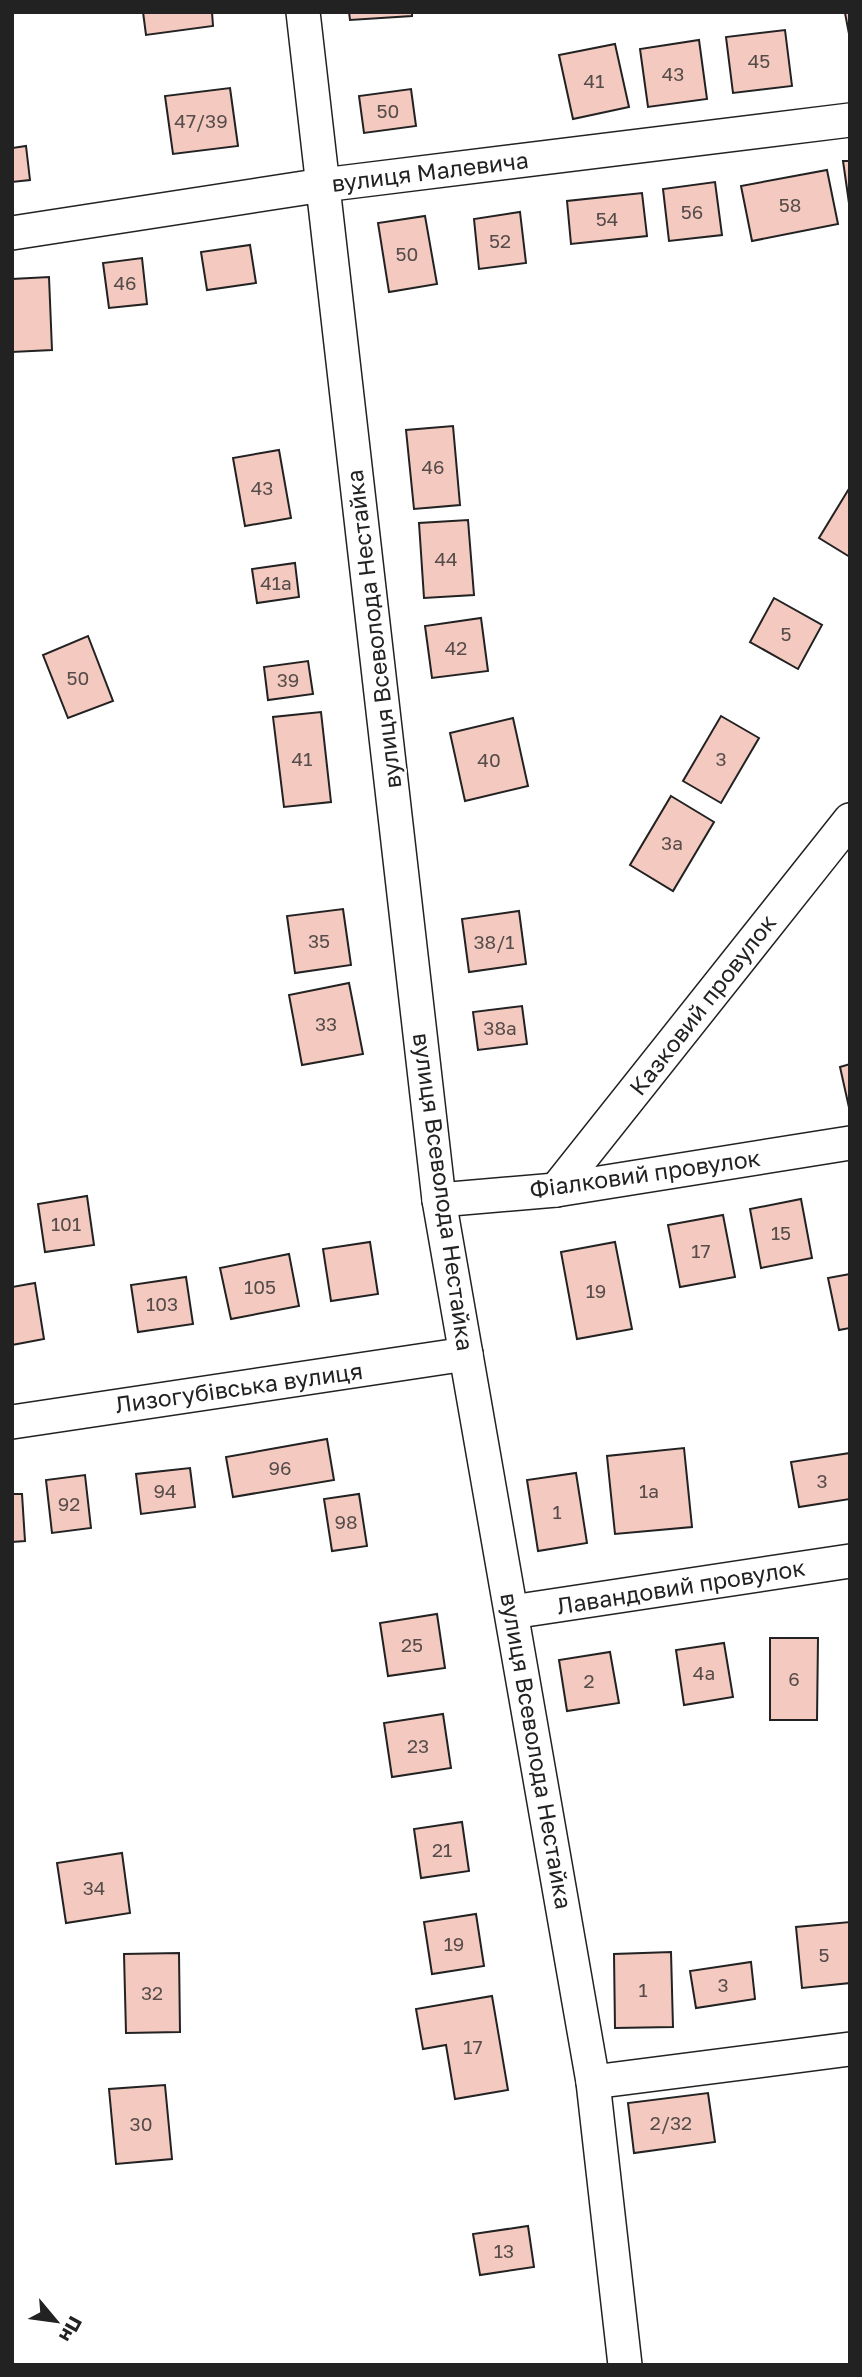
<svg xmlns="http://www.w3.org/2000/svg" width="862" height="2377" font-family="'Golos Text',sans-serif">
	<style>
		.building { fill: #f3c9c0; stroke: #222; stroke-width: 2 }
		.lines { fill: none; stroke-linecap: round; stroke-linejoin: round }
		.minor-casing { stroke: #222; stroke-width: 36 }
		.minor { stroke: #fff; stroke-width: 33 }
		.labels { text-anchor: middle; stroke-width: 5; stroke-linejoin: round; paint-order: stroke }
		.number-label { font-size: 19px; fill: #564c4a }
		.street-label { font-size: 23px; fill: #222; stroke: #fff }
	</style>
	<rect width="100%" height="100%" fill="#fff"/>
	<g class="building">
		<path d="M143 12H212L213 26 146 35Z"/>
		<path d="M349 12H412V16L350 20Z"/>
		<path d="M850 12V39L845 13Z"/>
		<path d="M785 30 792 86 733 93 726 37Z"/>
		<path d="M699 40 707 99 648 107 640 49Z"/>
		<path d="M615 44 629 107 573 119 559 55Z"/>
		<path d="M230 88 238 146 173 154 165 96Z"/>
		<path d="M411 89 416 126 364 133 359 96Z"/>
		<path d="M26 146 30 180 12 182V148Z"/>
		<path d="M843 161H850V210Z"/>
		<path d="M827 170 838 224 752 241 741 186Z"/>
		<path d="M715 182 722 235 669 241 663 189Z"/>
		<path d="M642 193 647 236 571 244 567 201Z"/>
		<path d="M520 212 526 263 479 269 474 219Z"/>
		<path d="M425 216 437 284 389 292 378 223Z"/>
		<path d="M250 245 256 283 207 290 201 252Z"/>
		<path d="M142 258 147 304 109 308 103 263Z"/>
		<path d="M49 277 52 350 12 352V279Z"/>
		<path d="M453 426 460 505 414 509 406 430Z"/>
		<path d="M279 450 291 518 245 526 233 458Z"/>
		<path d="M850 487V557L819 538Z"/>
		<path d="M468 520 474 595 424 598 419 523Z"/>
		<path d="M295 563 299 597 257 603 252 569Z"/>
		<path d="M774 598 822 625 798 669 750 642Z"/>
		<path d="M481 618 488 671 432 678 425 626Z"/>
		<path d="M88 636 113 701 68 718 43 655Z"/>
		<path d="M308 661 313 694 268 700 264 667Z"/>
		<path d="M321 712 331 802 284 807 273 717Z"/>
		<path d="M721 716 759 738 721 803 683 781Z"/>
		<path d="M513 718 528 786 465 801 450 733Z"/>
		<path d="M671 796 714 822 673 891 630 865Z"/>
		<path d="M343 909 351 965 295 973 287 916Z"/>
		<path d="M519 911 526 964 469 972 462 919Z"/>
		<path d="M349 983 363 1054 302 1065 289 995Z"/>
		<path d="M522 1006 527 1044 478 1050 473 1012Z"/>
		<path d="M850 1064V1112L840 1067Z"/>
		<path d="M87 1196 94 1245 45 1252 38 1204Z"/>
		<path d="M801 1199 812 1258 761 1268 750 1209Z"/>
		<path d="M723 1215 735 1277 680 1287 668 1225Z"/>
		<path d="M370 1242 378 1294 331 1301 323 1249Z"/>
		<path d="M615 1242 632 1329 577 1339 561 1252Z"/>
		<path d="M289 1254 299 1306 231 1319 220 1268Z"/>
		<path d="M850 1274V1328L839 1330 828 1278Z"/>
		<path d="M186 1277 193 1324 138 1332 131 1285Z"/>
		<path d="M35 1283 44 1339 12 1345V1287Z"/>
		<path d="M327 1439 334 1480 233 1497 226 1457Z"/>
		<path d="M684 1448 692 1527 615 1534 607 1456Z"/>
		<path d="M850 1453V1499L799 1507 791 1462Z"/>
		<path d="M190 1468 195 1507 141 1514 136 1474Z"/>
		<path d="M576 1473 587 1543 538 1551 527 1480Z"/>
		<path d="M85 1475 91 1528 52 1533 46 1480Z"/>
		<path d="M12 1494H22L25 1541 12 1542Z"/>
		<path d="M359 1494 367 1546 332 1551 324 1499Z"/>
		<path d="M437 1614 445 1668 388 1676 380 1623Z"/>
		<path d="M770 1638H818L817 1720H770Z"/>
		<path d="M724 1643 733 1697 684 1705 676 1650Z"/>
		<path d="M610 1652 619 1703 567 1711 559 1660Z"/>
		<path d="M443 1714 451 1768 392 1777 384 1723Z"/>
		<path d="M462 1822 469 1871 421 1878 414 1829Z"/>
		<path d="M122 1853 130 1913 66 1923 57 1863Z"/>
		<path d="M476 1914 484 1966 432 1974 424 1922Z"/>
		<path d="M850 1922V1983L802 1988 796 1927Z"/>
		<path d="M671 1952 673 2027 615 2028 614 1954Z"/>
		<path d="M179 1953 180 2032 126 2033 124 1954Z"/>
		<path d="M751 1962 755 1999 696 2008 690 1971Z"/>
		<path d="M492 1996 508 2090 455 2099 446 2045 423 2049 416 2009Z"/>
		<path d="M165 2085 172 2159 116 2164 109 2089Z"/>
		<path d="M708 2093 715 2142 634 2153 628 2103Z"/>
		<path d="M528 2226 534 2267 480 2275 473 2234Z"/>
	</g>
	<g class="lines">
		<defs>
			<g id="minor">
				<path d="M303 12 439 1200 593 2082 625 2365"/>
				<path d="M12 233 323 185 850 120"/>
				<path d="M556 1190 850 820"/>
				<path d="M439 1200 556 1190 850 1143"/>
				<path d="M12 1422 466 1354"/>
				<path d="M512 1612 850 1561"/>
				<path d="M593 2082 850 2049"/>
			</g>
		</defs>
		<use href="#minor" class="minor-casing"/>
		<use href="#minor" class="minor"/>
	</g>
	<g class="labels">
		<g class="number-label">
			<text x="759" y="68">45</text>
			<text x="673" y="81">43</text>
			<text x="594" y="88">41</text>
			<text x="388" y="118">50</text>
			<text x="201" y="128">47/39</text>
			<text x="790" y="212">58</text>
			<text x="692" y="219">56</text>
			<text x="607" y="226">54</text>
			<text x="500" y="248">52</text>
			<text x="407" y="261">50</text>
			<text x="125" y="290">46</text>
			<text x="433" y="474">46</text>
			<text x="262" y="495">43</text>
			<text x="446" y="566">44</text>
			<text x="276" y="590">41а</text>
			<text x="786" y="641">5</text>
			<text x="456" y="655">42</text>
			<text x="78" y="685">50</text>
			<text x="288" y="687">39</text>
			<text x="302" y="766">41</text>
			<text x="721" y="766">3</text>
			<text x="489" y="767">40</text>
			<text x="672" y="850">3а</text>
			<text x="319" y="948">35</text>
			<text x="494" y="949">38/1</text>
			<text x="326" y="1031">33</text>
			<text x="500" y="1035">38а</text>
			<text x="66" y="1231">101</text>
			<text x="781" y="1240">15</text>
			<text x="701" y="1258">17</text>
			<text x="260" y="1294">105</text>
			<text x="596" y="1298">19</text>
			<text x="162" y="1311">103</text>
			<text x="280" y="1475">96</text>
			<text x="822" y="1488">3</text>
			<text x="165" y="1498">94</text>
			<text x="649" y="1498">1а</text>
			<text x="69" y="1511">92</text>
			<text x="557" y="1519">1</text>
			<text x="346" y="1529">98</text>
			<text x="412" y="1652">25</text>
			<text x="704" y="1680">4а</text>
			<text x="794" y="1686">6</text>
			<text x="589" y="1688">2</text>
			<text x="418" y="1753">23</text>
			<text x="442" y="1857">21</text>
			<text x="94" y="1895">34</text>
			<text x="454" y="1951">19</text>
			<text x="824" y="1962">5</text>
			<text x="723" y="1992">3</text>
			<text x="643" y="1997">1</text>
			<text x="152" y="2000">32</text>
			<text x="473" y="2054">17</text>
			<text x="671" y="2130">2/32</text>
			<text x="141" y="2131">30</text>
			<text x="504" y="2258">13</text>
		</g>
		<g class="street-label">
			<text transform="translate(430 172) rotate(-7)" y="8">вулиця Малевича</text>
			<text transform="translate(374 629) rotate(-97)" y="8">вулиця Всеволода Нестайка</text>
			<text transform="translate(703 1005) rotate(-52)" y="8">Казковий провулок</text>
			<text transform="translate(645 1174) rotate(-8)" y="8">Фіалковий провулок</text>
			<text transform="translate(443 1192) rotate(82)" y="8">вулиця Всеволода Нестайка</text>
			<text transform="translate(239 1388) rotate(-8)" y="8">Лизогубівська вулиця</text>
			<text transform="translate(681 1587) rotate(-9)" y="8">Лавандовий провулок</text>
			<text transform="translate(536 1751) rotate(80)" y="8">вулиця Всеволода Нестайка</text>
		</g>
	</g>
	<rect width="862" height="2377" fill="none" stroke="#222222" stroke-width="28"/>
	<g transform="translate(56 2321) rotate(119)" stroke="#ffffff" stroke-width="5" paint-order="stroke">
	<path d="M0-5L12 26L0 18L-12 26Z" fill="#222222"/>
	<text y="-10" font-size="19" font-weight="bold" text-anchor="middle" fill="#222222">Пн</text>
	</g>
</svg>
